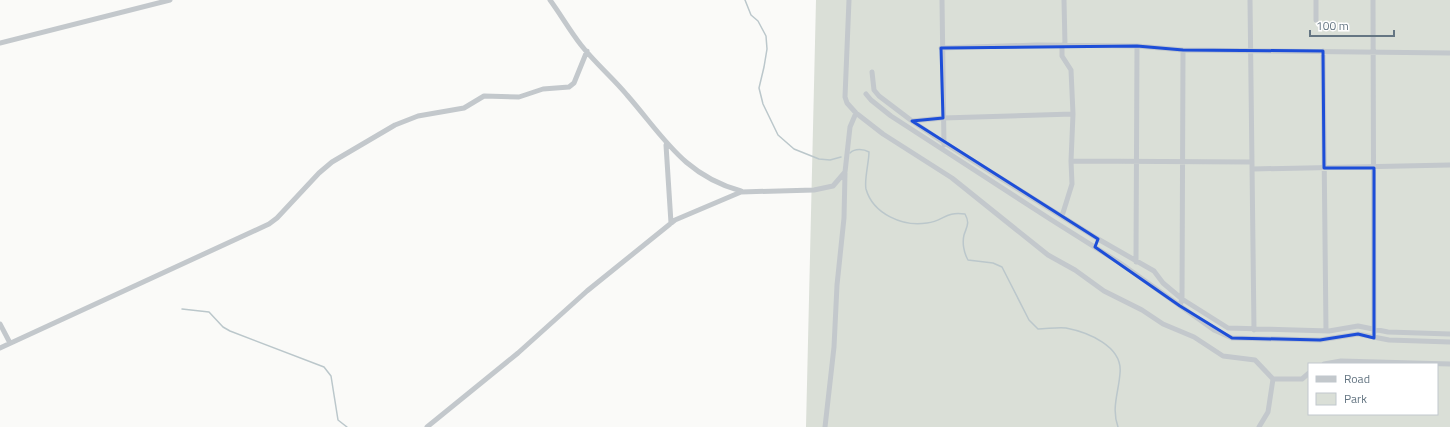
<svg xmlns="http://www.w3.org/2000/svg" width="1450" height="427" viewBox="0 0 1450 427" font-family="'Titillium Web',sans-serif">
	<rect width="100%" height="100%" fill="#fafaf8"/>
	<path fill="#dadfd7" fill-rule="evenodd" d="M 816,0 L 1450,0 L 1450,427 L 806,427 ZM 1309,364 L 1437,364 L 1437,414 L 1309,414 Z"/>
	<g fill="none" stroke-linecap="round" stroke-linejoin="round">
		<path stroke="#bbc7cb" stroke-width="1.5" d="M 745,0 L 751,15 L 758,21 L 766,36 L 767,49 L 764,67 L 759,88 L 763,104 L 778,135 L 794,149 L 819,159 L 830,160 L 841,157
			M 850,153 C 855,148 864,149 869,152 C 869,162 864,180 866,189 C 873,214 903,227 927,223 C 944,221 945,211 965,214 C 970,223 967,226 964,235 C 962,243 964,253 968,260 L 993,263 L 1002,267 L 1029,320 L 1038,329 C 1047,329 1057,327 1066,328 C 1087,332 1123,346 1120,373 C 1119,391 1111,408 1118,427
			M 182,309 L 209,312 L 223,327 L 230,331 L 324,367 L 331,376 L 338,420 L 347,427"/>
		<path stroke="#c3c8cc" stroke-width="5" d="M 550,0 C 561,15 570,31 581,45 C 595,63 613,78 627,95 C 663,136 683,175 741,191
			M 849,0 L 845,97 L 847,103 L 856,113 L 883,134 L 952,178 L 1048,255 L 1075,270 L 1104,291 L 1142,310 L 1163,324 L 1194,337 L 1223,356 L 1255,360 L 1273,379 L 1302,379 L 1309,373
			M 942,0 L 944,145
			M 1064,0 L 1065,45
			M 1250,0 L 1254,330
			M 1316,0 L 1316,20
			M 1373,0 L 1374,333
			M 0,43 L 170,0
			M 1062,45 L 1062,56 L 1071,70 L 1073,114 L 1071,161 L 1072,184 L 1062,216
			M 941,48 L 1037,45 L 1137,46 L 1183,50 L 1450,53
			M 1323,51 L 1326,331
			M 872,72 L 874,90 L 879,96 L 912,121 L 943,142 L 1098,239 L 1154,271 L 1163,283 L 1182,299 L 1228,328 L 1329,331 L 1358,326 L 1388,332 L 1450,334
			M 866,94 L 871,100 L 891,116 L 1050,219 L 1120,263 L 1214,330 L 1232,338 L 1320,340 L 1358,334 L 1389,340 L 1450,342
			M 912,121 L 943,118 L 1073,114
			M 666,145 L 671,223
			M 1071,161 L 1252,162
			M 1253,169 L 1450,165
			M 1136,262 L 1137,46
			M 1180,306 L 1182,299 L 1183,50
			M 0,324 L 10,343
			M 0,348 L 269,224 L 277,218 L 319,173 L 332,162 L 395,125 L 418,116 L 464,108 L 484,96 L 519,97 L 543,89 L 569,87 L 574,83 L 587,51
			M 1324,364 L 1341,361 L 1450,364
			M 427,427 L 518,353 L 587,291 L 675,220 L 741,192 L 814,190 L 833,186 L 845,172 L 850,127 L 856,113
			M 825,427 L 834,347 L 837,285 L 844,218 L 845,173
			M 1259,427 L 1268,412 L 1273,379"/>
	</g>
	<path fill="none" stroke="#1d4ed8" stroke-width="3" stroke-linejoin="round" d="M 1137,46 L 1183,50 L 1323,51 L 1324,168 L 1374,168 L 1374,338 L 1358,334 L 1320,340 L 1232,338 L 1180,306 L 1095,247 L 1098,239 L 912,121 L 943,118 L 941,48 Z"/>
	<rect x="1308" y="363" width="130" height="52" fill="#ffffff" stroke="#c1c8cd"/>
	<rect x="1316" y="376" width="20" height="6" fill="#c3c8cc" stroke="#c1c8cd"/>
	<text x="1344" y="383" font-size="12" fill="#657683">Road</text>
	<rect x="1316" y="393" width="20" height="12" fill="#dadfd7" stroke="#c1c8cd"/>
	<text x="1344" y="403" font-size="12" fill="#657683">Park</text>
	<path d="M1310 30v6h84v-6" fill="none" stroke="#657683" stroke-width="2"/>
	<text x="1316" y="30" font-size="12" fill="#657683" stroke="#ffffff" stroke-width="3" paint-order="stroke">100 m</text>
</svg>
